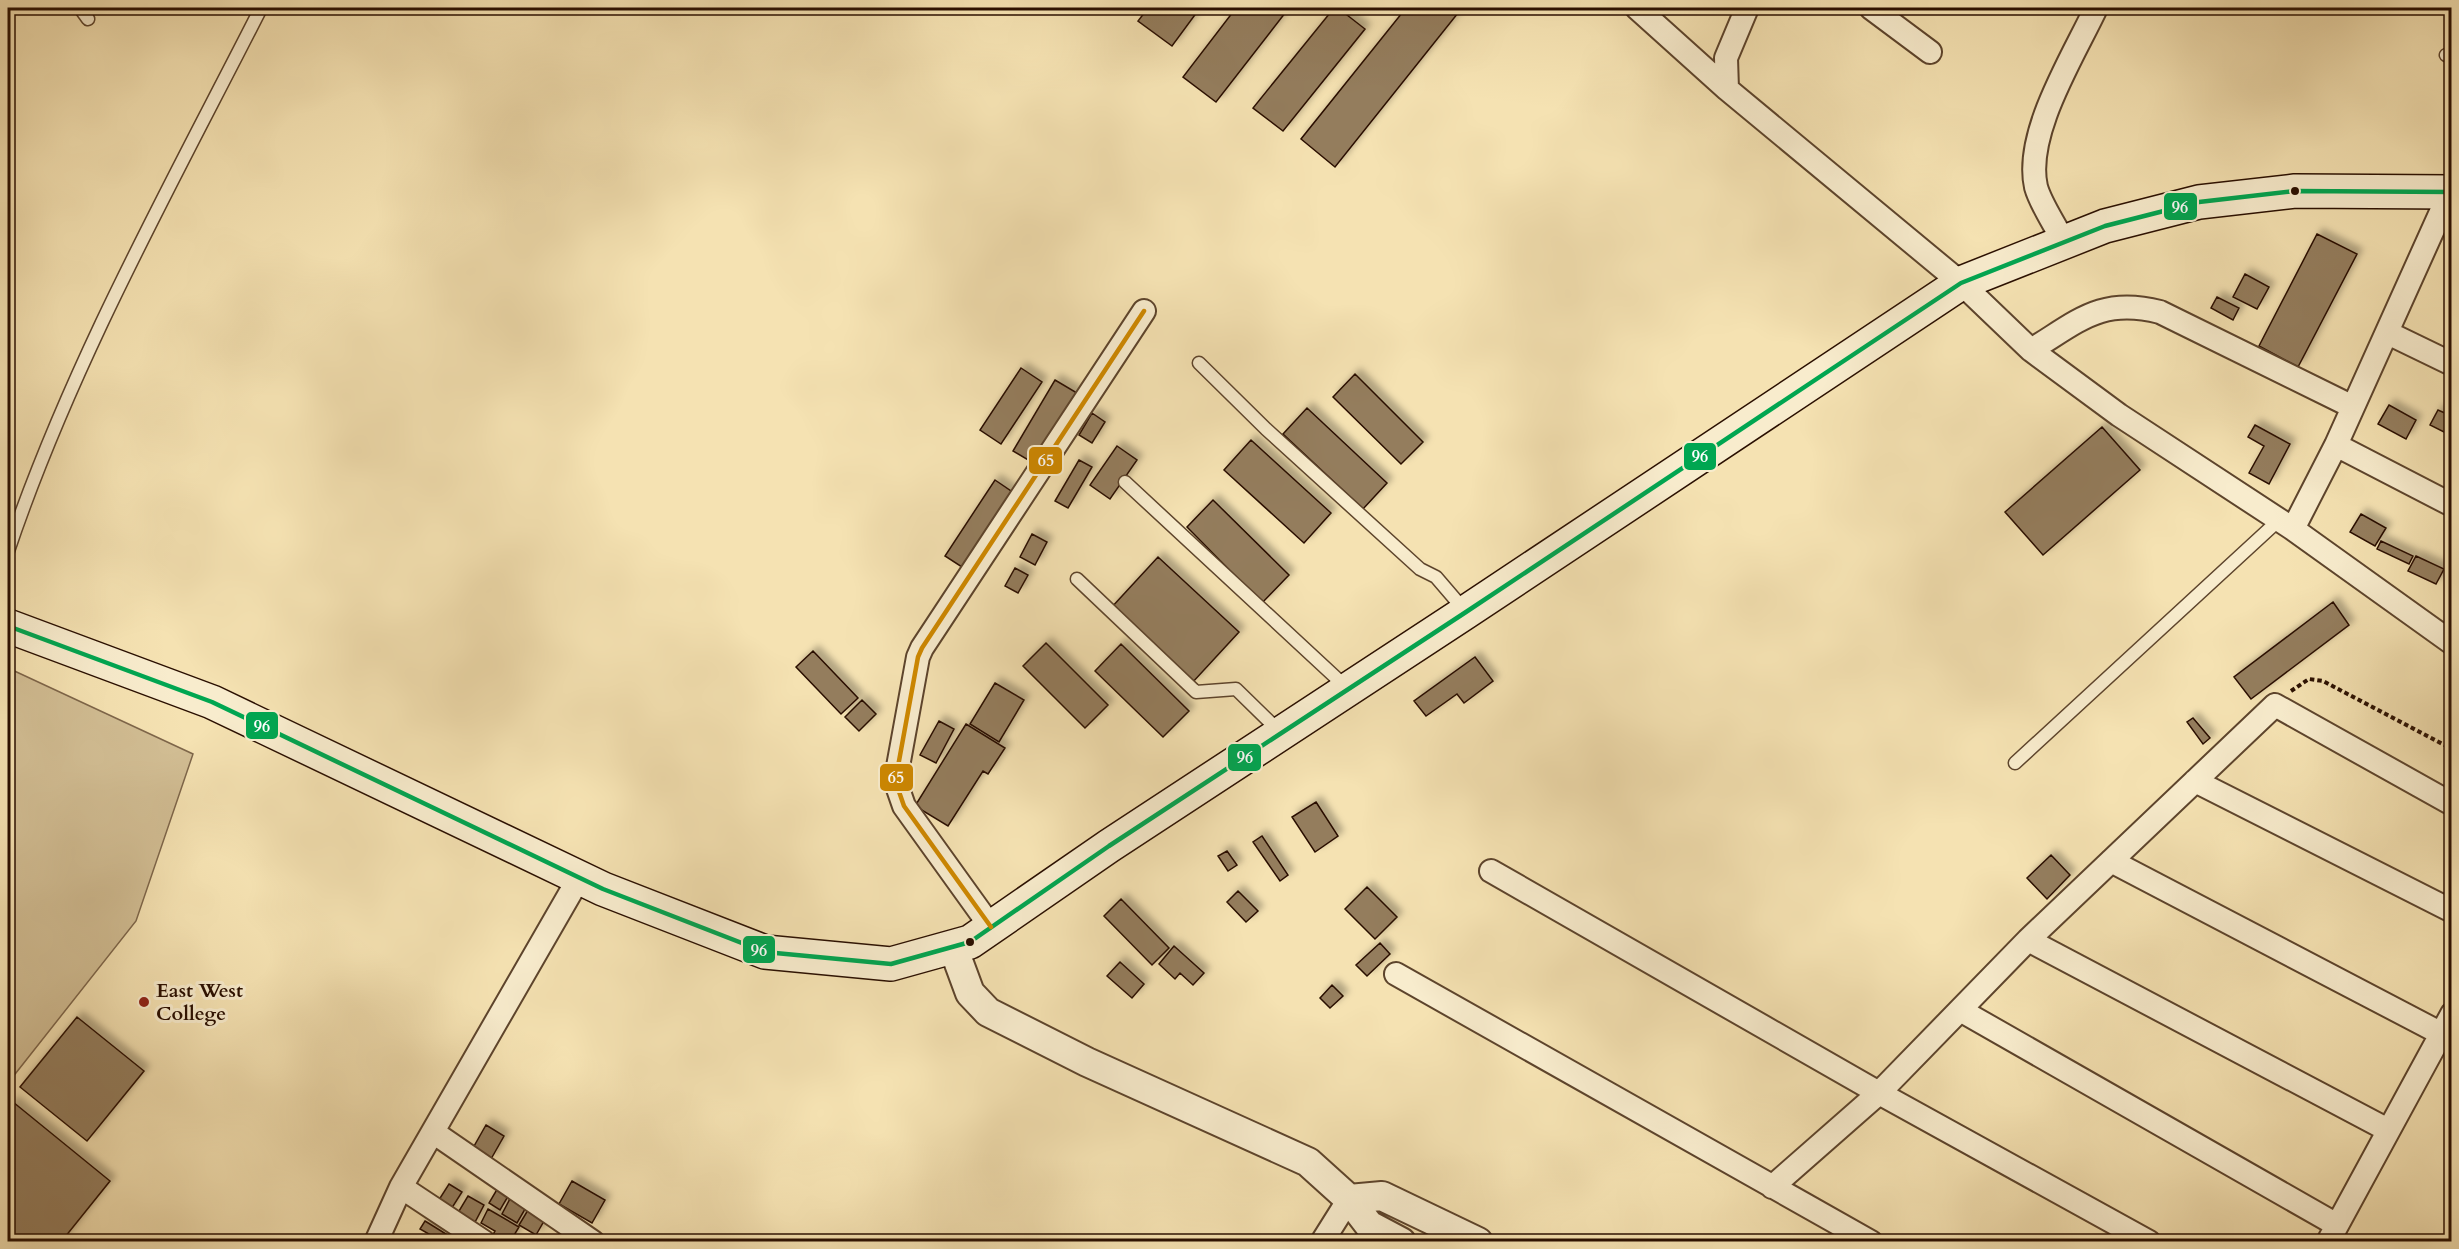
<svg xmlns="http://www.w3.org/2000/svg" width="2459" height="1249" viewBox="0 0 2459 1249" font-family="Cardo,serif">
	<defs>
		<filter id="shadow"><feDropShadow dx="5.5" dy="-5.5" stdDeviation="3" flood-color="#0004"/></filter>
	</defs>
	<rect width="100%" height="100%" fill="#f5e2b2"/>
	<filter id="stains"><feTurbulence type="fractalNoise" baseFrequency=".00333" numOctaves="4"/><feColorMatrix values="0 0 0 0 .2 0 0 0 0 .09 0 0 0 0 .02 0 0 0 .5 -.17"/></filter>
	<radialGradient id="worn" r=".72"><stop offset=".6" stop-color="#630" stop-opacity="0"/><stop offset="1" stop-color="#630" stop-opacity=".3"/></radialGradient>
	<path fill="#d2be94" stroke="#7e664a" stroke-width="1.5" d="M 8,668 L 193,754 L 136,921 L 8,1083 Z"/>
	<path fill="#947d5d" stroke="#2a0f00" stroke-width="1.5" filter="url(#shadow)" d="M 1148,8 L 1200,8 L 1172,46 L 1138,21 Z
		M 1236,8 L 1289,8 L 1216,102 L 1183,77 Z
		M 1334,8 L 1338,8 L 1365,29 L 1283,131 L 1253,108 Z
		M 1406,8 L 1462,8 L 1335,167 L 1301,139 Z
		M 2317,234 L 2357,254 L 2298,367 L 2259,346 Z
		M 2245,274 L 2269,287 L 2257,309 L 2233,297 Z
		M 2217,297 L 2239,308 L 2233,320 L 2211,308 Z
		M 1021,368 L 1042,382 L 1001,444 L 980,430 Z
		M 1355,374 L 1423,442 L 1401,464 L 1333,397 Z
		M 1055,380 L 1077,393 L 1035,464 L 1013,451 Z
		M 2389,405 L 2416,420 L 2406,439 L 2378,424 Z
		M 1307,408 L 1387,483 L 1363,509 L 1283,434 Z
		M 2449,409 L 2452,418 L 2444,432 L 2430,425 L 2438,410 L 2447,414 Z
		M 1092,413 L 1105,422 L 1092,443 L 1079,435 Z
		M 2255,425 L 2290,444 L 2269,484 L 2249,473 L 2264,446 L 2248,437 Z
		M 2102,427 L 2140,470 L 2043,555 L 2005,512 Z
		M 1251,440 L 1331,513 L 1304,543 L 1224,470 Z
		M 1117,446 L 1137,460 L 1110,499 L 1090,485 Z
		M 1079,460 L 1092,467 L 1068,508 L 1055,501 Z
		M 995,480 L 1014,493 L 965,569 L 945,556 Z
		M 1213,500 L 1289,575 L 1262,603 L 1187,527 Z
		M 2361,514 L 2386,528 L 2375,546 L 2350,532 Z
		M 1032,534 L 1047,542 L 1035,565 L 1020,557 Z
		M 2381,541 L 2413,556 L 2409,564 L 2377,549 Z
		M 2416,556 L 2444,569 L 2436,584 L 2408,571 Z
		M 1158,557 L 1239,632 L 1192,683 L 1111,608 Z
		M 1015,568 L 1028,575 L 1018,593 L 1005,586 Z
		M 2333,602 L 2349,625 L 2251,699 L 2234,677 Z
		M 1046,643 L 1108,705 L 1085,728 L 1023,666 Z
		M 1121,644 L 1189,711 L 1163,737 L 1095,671 Z
		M 813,651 L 858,698 L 841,714 L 796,667 Z
		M 1475,657 L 1493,681 L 1464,703 L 1457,694 L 1426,716 L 1414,701 Z
		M 995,683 L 1024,700 L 999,742 L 970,724 Z
		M 862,700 L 876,714 L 859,731 L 845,717 Z
		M 2193,718 L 2210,738 L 2203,744 L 2187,722 Z
		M 939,721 L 954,729 L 936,763 L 920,755 Z
		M 966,724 L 1005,748 L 988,774 L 983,771 L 948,826 L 915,806 Z
		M 1316,802 L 1338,836 L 1315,852 L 1292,817 Z
		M 1262,836 L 1288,875 L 1280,881 L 1253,842 Z
		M 1227,851 L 1237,865 L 1228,871 L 1218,856 Z
		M 2051,855 L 2070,875 L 2047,899 L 2027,878 Z
		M 1367,887 L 1397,917 L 1375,939 L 1345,909 Z
		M 1238,891 L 1258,911 L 1246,922 L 1227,902 Z
		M 1121,899 L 1169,948 L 1152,965 L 1104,916 Z
		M 1380,943 L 1390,954 L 1367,976 L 1356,965 Z
		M 1174,946 L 1204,973 L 1193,985 L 1180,973 L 1175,979 L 1159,964 Z
		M 1120,962 L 1144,984 L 1132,998 L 1107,976 Z
		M 1332,985 L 1343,996 L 1330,1008 L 1320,998 Z
		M 77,1017 L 144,1071 L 87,1141 L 20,1087 Z
		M 13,1102 L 110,1181 L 61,1242 L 8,1242 L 8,1108 Z
		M 486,1125 L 504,1136 L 491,1159 L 473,1148 Z
		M 572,1181 L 605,1200 L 592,1223 L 559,1204 Z
		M 449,1184 L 462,1192 L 448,1214 L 435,1206 Z
		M 499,1186 L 510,1193 L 500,1210 L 489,1203 Z
		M 512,1195 L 528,1204 L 517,1223 L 502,1214 Z
		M 468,1196 L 484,1205 L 473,1226 L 456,1216 Z
		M 531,1205 L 548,1214 L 536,1235 L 519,1225 Z
		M 488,1209 L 519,1227 L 510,1242 L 498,1242 L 491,1238 L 495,1231 L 481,1223 Z
		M 425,1221 L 446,1234 L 441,1241 L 420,1229 Z"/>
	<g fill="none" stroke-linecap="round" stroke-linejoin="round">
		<defs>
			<path id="service" d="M 80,8 L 88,19
				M 2446,55 L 2452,58
				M 1199,363 L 1266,429 L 1420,569 L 1436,577 L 1466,612
				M 1125,482 L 1346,687
				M 8,551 C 72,362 171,185 261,8
				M 1077,579 L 1196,692 L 1236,689 L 1280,732
				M 2015,763 L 2279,520"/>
			<path id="minor" d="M 1637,8 L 1727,89 L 1961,283 L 2031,350 L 2119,415 L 2293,529 L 2452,643
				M 1871,8 L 1930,52
				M 1727,89 L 1726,58 L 1747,8
				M 2063,241 C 2055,224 2041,205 2036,187 C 2024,134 2073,57 2096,8
				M 2388,333 L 2452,364
				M 2031,350 C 2079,321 2101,297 2160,312 L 2353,407
				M 2336,445 L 2452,505
				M 2293,529 L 2336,445 L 2450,192
				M 2195,781 L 2452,911
				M 2111,861 L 2440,1033
				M 1491,871 L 1879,1093 L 2149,1242
				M 991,927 L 904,806 L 896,783 L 897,772 L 918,657 L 922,648 L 1144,311
				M 2028,940 L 2388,1130
				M 1396,974 L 1871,1242
				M 1960,1010 L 2337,1225
				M 433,1132 L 593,1242
				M 401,1187 L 484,1242
				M 1772,1187 L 1879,1093 L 2028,940 L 2275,705 L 2452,804
				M 376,1242 L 401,1187 L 579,878
				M 1322,1242 L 1349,1199
				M 2328,1242 L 2452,1014"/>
			<path id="tertiary" d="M 953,947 L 970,993 L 988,1012 L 1087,1062 L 1308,1162 L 1349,1199 L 1369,1225 L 1401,1242
				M 1349,1199 L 1382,1196 L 1478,1242"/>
			<path id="secondary" d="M 8,626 L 212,702 L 603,889 L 765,952 L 891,964 L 970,942 L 1109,846 L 1466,612 L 1961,283 L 2105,226 L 2199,202 L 2295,191 L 2452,192"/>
		</defs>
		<use href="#service" stroke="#5d442c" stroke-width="15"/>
		<use href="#minor" stroke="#5d442c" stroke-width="26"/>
		<use href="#tertiary" stroke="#5d442c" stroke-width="32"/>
		<use href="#secondary" stroke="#2a0f00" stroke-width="36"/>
		<path stroke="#2a0f00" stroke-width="4" stroke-dasharray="4.5 3" stroke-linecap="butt" d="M 2291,691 L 2309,679 L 2323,681 L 2452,749"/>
		<use href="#service" stroke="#f8eccd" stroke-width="12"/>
		<use href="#minor" stroke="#f8eccd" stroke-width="22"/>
		<use href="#tertiary" stroke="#f8eccd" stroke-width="28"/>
		<use href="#secondary" stroke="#f8eccd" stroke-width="33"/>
		<defs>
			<path id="bus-1" d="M 8,626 L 212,702 L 603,889 L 765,952 L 891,964 L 970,942 L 1109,846 L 1466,612 L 1961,283 L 2105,226 L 2199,202 L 2295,191 L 2452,192"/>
			<path id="bus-2" d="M 991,927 L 904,806 L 896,783 L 897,772 L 918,657 L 922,648 L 1144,311"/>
		</defs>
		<use href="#bus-1" stroke="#f8eccd" stroke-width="9"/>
		<use href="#bus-2" stroke="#f8eccd" stroke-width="9"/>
		<use href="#bus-1" stroke="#00a651" stroke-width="4.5"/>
		<use href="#bus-2" stroke="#ce8800" stroke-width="4.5"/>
	</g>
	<g fill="#2a0f00" stroke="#f8eccd" stroke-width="2">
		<circle cx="2295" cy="191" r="5"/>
		<circle cx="970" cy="942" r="5"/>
	</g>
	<circle fill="#8f2418" stroke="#f8eccd" stroke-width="2" cx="144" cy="1002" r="6"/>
	<g text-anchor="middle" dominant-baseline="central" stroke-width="6" stroke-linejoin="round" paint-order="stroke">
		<g font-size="20" font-weight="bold" fill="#2a0f00" stroke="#f8eccd" text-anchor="start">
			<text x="156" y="990">East West<tspan x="156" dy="23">College</tspan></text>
		</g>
	</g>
	<g stroke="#f8eccd" stroke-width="2">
		<rect x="2163" y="192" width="35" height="29" rx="6" fill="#00a651"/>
		<rect x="1683" y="442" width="34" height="29" rx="6" fill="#00a651"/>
		<rect x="1028" y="446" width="35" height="29" rx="6" fill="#ce8800"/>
		<rect x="245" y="711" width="34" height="29" rx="6" fill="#00a651"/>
		<rect x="1227" y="743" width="35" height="29" rx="6" fill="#00a651"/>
		<rect x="879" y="763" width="35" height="29" rx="6" fill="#ce8800"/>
		<rect x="742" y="935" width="34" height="29" rx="6" fill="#00a651"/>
	</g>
	<g font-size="16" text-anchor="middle" font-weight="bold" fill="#fff">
		<text x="2180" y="213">96</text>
		<text x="1700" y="462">96</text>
		<text x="1046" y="466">65</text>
		<text x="262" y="732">96</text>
		<text x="1245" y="763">96</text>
		<text x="896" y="783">65</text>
		<text x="759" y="956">96</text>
	</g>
	<rect width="2459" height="1249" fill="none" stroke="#f5e2b2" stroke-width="30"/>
	<rect x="9" y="9" width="2441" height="1231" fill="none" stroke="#2a0f00" stroke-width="3"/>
	<rect x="15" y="15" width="2429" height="1219" fill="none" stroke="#2a0f00" stroke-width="1.5"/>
	<rect width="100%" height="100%" filter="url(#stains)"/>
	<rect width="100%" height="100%" fill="url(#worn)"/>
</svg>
